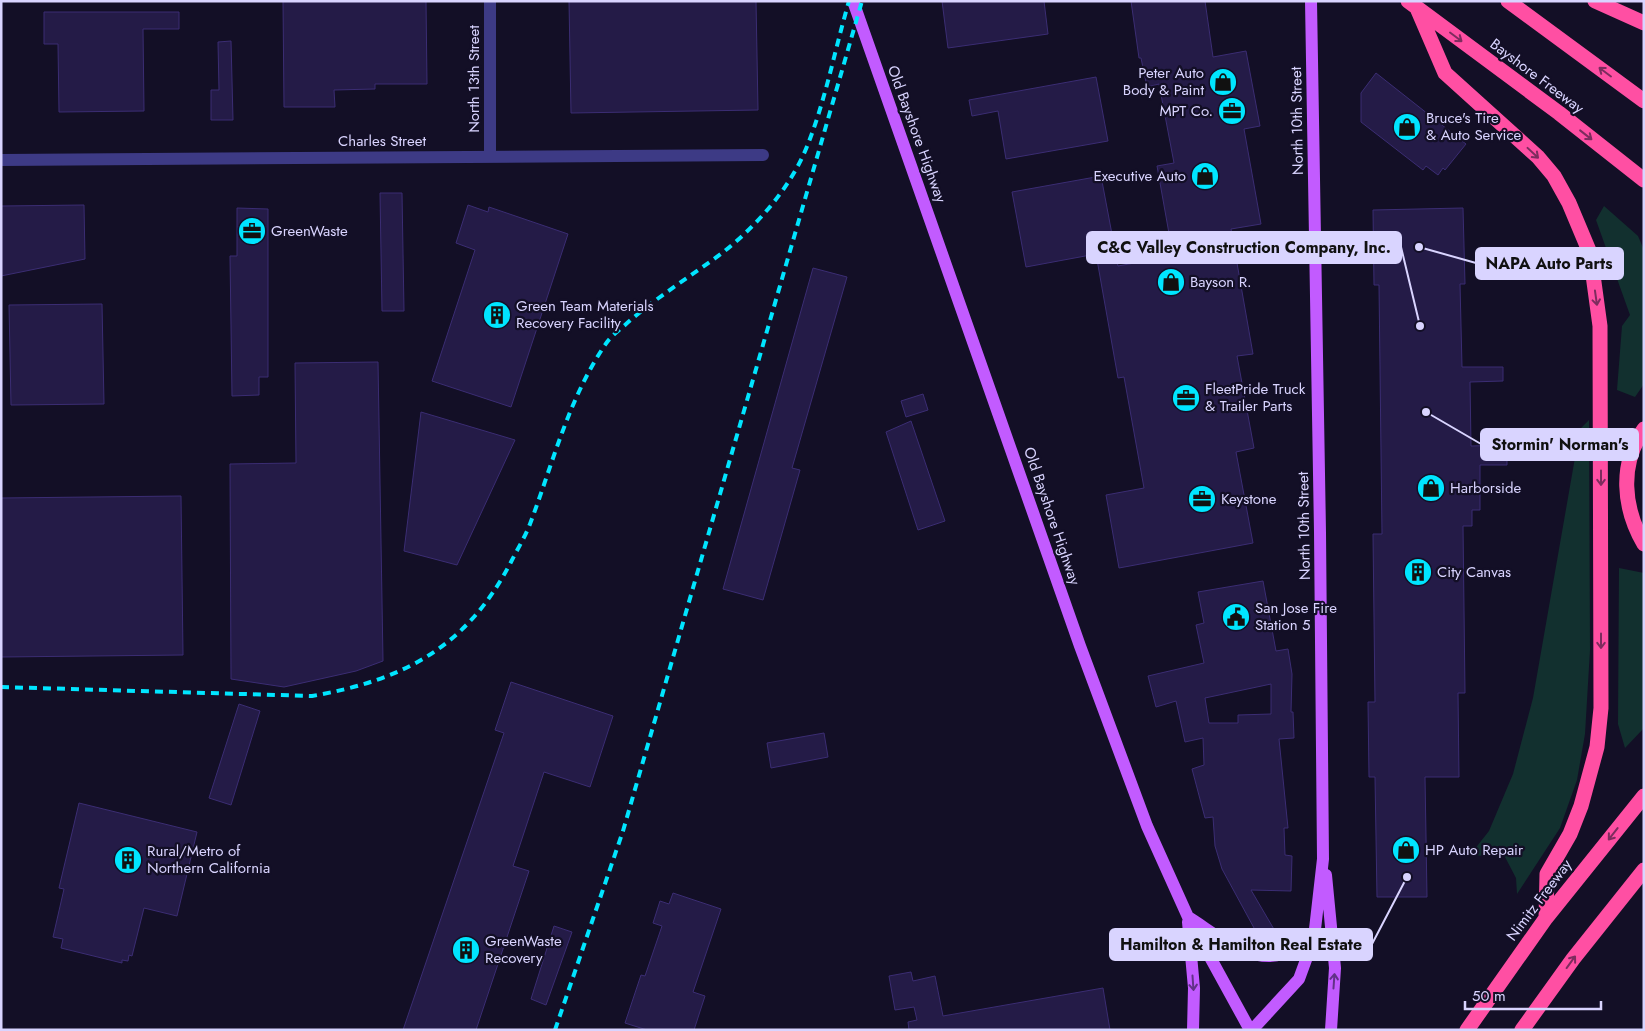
<svg xmlns="http://www.w3.org/2000/svg" width="1645" height="1031" viewBox="0 0 1645 1031" font-family="Jost,sans-serif">
	<rect width="100%" height="100%" fill="#130f26"/>
	<path fill="#12302f" d="M 1604,206 L 1638,236 L 1644,250 L 1644,384 L 1635,397 L 1617,390 L 1622,326 L 1630,315 L 1596,220 Z
		M 1589,420 L 1590,650 L 1585,734 L 1577,780 L 1560,828 L 1517,894 L 1516,878 L 1505,857 L 1470,855 L 1489,831 L 1513,774 L 1533,698 L 1580,429 Z
		M 1619,568 L 1644,573 L 1644,728 L 1625,748 L 1618,724 Z"/>
	<path fill="#241b47" stroke="#3b2d73" fill-rule="evenodd" d="M 283,1 L 426,1 L 427,84 L 375,84 L 375,89 L 334,90 L 335,107 L 284,107 Z
		M 569,1 L 756,1 L 758,110 L 571,113 Z
		M 942,1 L 1044,1 L 1048,34 L 948,48 Z
		M 1131,1 L 1205,1 L 1213,57 L 1246,51 L 1260,126 L 1244,129 L 1261,224 L 1231,229 L 1253,354 L 1237,356 L 1254,448 L 1236,452 L 1253,543 L 1119,568 L 1106,495 L 1144,488 L 1124,377 L 1118,378 L 1096,254 L 1026,267 L 1012,192 L 1101,176 L 1118,266 L 1173,256 L 1157,166 L 1174,163 L 1159,84 L 1147,87 L 1141,58 L 1139,58 Z
		M 44,12 L 179,12 L 179,29 L 143,29 L 144,111 L 59,112 L 58,44 L 44,44 Z
		M 231,41 L 233,120 L 211,120 L 211,90 L 219,90 L 218,42 Z
		M 1376,73 L 1466,144 L 1445,170 L 1443,168 L 1438,175 L 1426,166 L 1423,170 L 1361,122 L 1361,93 Z
		M 1096,77 L 1108,141 L 1006,159 L 998,111 L 972,116 L 969,100 Z
		M 380,193 L 402,193 L 404,311 L 382,311 Z
		M 84,205 L 85,259 L 1,276 L 1,206 Z
		M 468,205 L 488,212 L 489,207 L 568,234 L 511,407 L 432,381 L 475,250 L 456,243 Z
		M 237,208 L 268,209 L 268,377 L 259,377 L 259,395 L 232,396 L 230,256 L 237,256 Z
		M 1463,208 L 1465,284 L 1460,284 L 1462,367 L 1503,367 L 1503,381 L 1470,382 L 1471,446 L 1507,445 L 1507,465 L 1480,465 L 1480,510 L 1472,510 L 1472,526 L 1463,526 L 1465,693 L 1458,693 L 1459,777 L 1425,777 L 1427,897 L 1377,897 L 1375,777 L 1369,777 L 1368,702 L 1375,702 L 1373,534 L 1382,534 L 1379,285 L 1374,285 L 1373,210 Z
		M 813,268 L 847,277 L 792,468 L 800,470 L 763,600 L 723,589 Z
		M 102,304 L 104,404 L 11,405 L 9,305 Z
		M 378,362 L 383,661 L 356,671 L 284,687 L 231,679 L 230,464 L 296,463 L 295,363 Z
		M 923,394 L 928,410 L 906,417 L 901,401 Z
		M 421,412 L 515,440 L 457,565 L 404,551 Z
		M 911,421 L 945,521 L 918,530 L 886,432 Z
		M 181,496 L 183,655 L 1,657 L 1,498 Z
		M 1263,581 L 1276,651 L 1288,649 L 1292,674 L 1291,712 L 1293,712 L 1294,738 L 1279,739 L 1288,828 L 1284,828 L 1285,855 L 1292,856 L 1291,891 L 1251,890 L 1275,931 L 1260,939 L 1222,869 L 1215,846 L 1213,817 L 1205,818 L 1192,769 L 1204,765 L 1203,738 L 1185,742 L 1176,701 L 1156,707 L 1148,676 L 1204,663 L 1196,625 L 1204,623 L 1198,592 ZM 1271,684 L 1271,714 L 1238,715 L 1238,723 L 1209,723 L 1205,698 Z
		M 511,682 L 613,716 L 590,787 L 544,772 L 513,866 L 529,871 L 476,1030 L 403,1030 L 504,733 L 495,730 Z
		M 239,704 L 260,711 L 231,805 L 209,798 Z
		M 824,733 L 828,757 L 771,768 L 767,743 Z
		M 79,803 L 197,832 L 177,916 L 144,908 L 132,956 L 129,955 L 128,961 L 122,960 L 122,963 L 61,948 L 63,939 L 53,937 L 64,889 L 59,888 Z
		M 673,893 L 721,909 L 693,992 L 705,996 L 694,1030 L 647,1030 L 625,1023 L 641,975 L 645,976 L 662,926 L 653,923 L 660,901 L 669,904 Z
		M 554,926 L 572,932 L 546,1005 L 531,999 Z
		M 911,972 L 913,981 L 935,976 L 943,1016 L 1103,988 L 1110,1030 L 909,1030 L 908,1022 L 917,1020 L 914,1007 L 895,1010 L 889,976 Z"/>
	<g fill="none" stroke-linecap="round" stroke-linejoin="round">
		<path stroke="#3d3a85" stroke-width="12" d="M 490,1 L 490,157
			M 1,160 L 763,155"/>
		<path stroke="#c25bff" stroke-width="12" d="M 853,1 L 1080,646 L 1147,826 L 1188,917 L 1250,1030
			M 1326,875 L 1335,968 L 1331,1030
			M 1188,917 C 1216,934 1248,964 1283,954 C 1293,951 1304,943 1314,938
			M 1188,922 L 1194,988 L 1193,1030
			M 1252,1030 L 1299,979 L 1314,938 L 1323,859 L 1320,532 L 1311,1"/>
		<path stroke="#ff4fa3" stroke-width="15" d="M 1408,1 L 1559,113 L 1644,180
			M 1508,1 L 1644,101
			M 1595,1 L 1644,23
			M 1417,8 L 1445,73 L 1538,157 L 1554,176 L 1569,203 L 1590,253 L 1600,326 L 1601,708 L 1597,747 L 1581,806 L 1570,834 L 1547,874 L 1546,918
			M 1644,429 C 1619,464 1623,508 1644,544
			M 1467,1030 L 1546,918 L 1644,796
			M 1522,1030 L 1573,959 L 1644,870"/>
		<path stroke="#00e5ff" stroke-width="4" stroke-dasharray="8 6" stroke-linecap="butt" d="M 1,687 L 312,696 C 404,680 467,647 511,562 C 517,550 525,537 530,524 C 553,463 568,400 605,345 C 610,337 618,331 625,325 C 655,298 690,277 722,253 C 757,226 792,186 808,144 C 826,98 835,49 849,1
			M 555,1030 L 623,831 L 862,1"/>
	</g>
	<defs><path id="oneway-shaft" d="M-6 0H5M1.5-3L5.5 0L1.5 3" fill="none" stroke-width="1.6" stroke-linecap="round" stroke-linejoin="round" transform="scale(1.25)"/></defs>
	<g stroke="#7d2c5e">
		<use href="#oneway-shaft" transform="translate(1456 37) rotate(37)"/>
		<use href="#oneway-shaft" transform="translate(1605 72) rotate(-143)"/>
		<use href="#oneway-shaft" transform="translate(1586 135) rotate(38)"/>
		<use href="#oneway-shaft" transform="translate(1533 153) rotate(43)"/>
		<use href="#oneway-shaft" transform="translate(1596 298) rotate(82)"/>
		<use href="#oneway-shaft" transform="translate(1601 478) rotate(90)"/>
		<use href="#oneway-shaft" transform="translate(1601 641) rotate(90)"/>
		<use href="#oneway-shaft" transform="translate(1613 834) rotate(128)"/>
		<use href="#oneway-shaft" transform="translate(1571 962) rotate(-54)"/>
	</g>
	<g stroke="#623188">
		<use href="#oneway-shaft" transform="translate(1334 981) rotate(-86)"/>
		<use href="#oneway-shaft" transform="translate(1193 983) rotate(86)"/>
	</g>
	<defs>
		<symbol id="shop-disc" viewBox="-11 -11 22 22"><circle r="9.5" fill="#00e5ff" stroke="#130f26"/><path d="M-5-2.5h2.3a2.7 3.5 0 0 1 5.4 0H5L5.5 6h-11ZM-1.5-2.5h3a1.5 2.3 0 0 0-3 0Z" fill="#111"/></symbol>
		<symbol id="office-disc" viewBox="-11 -11 22 22"><circle r="9.5" fill="#00e5ff" stroke="#130f26"/><path d="M-6-3h4V-5.5h4V-3h4V5H-6ZM-1-4.5V-3h2v-1.5ZM-6 0V1H6V0Z" fill="#111"/></symbol>
		<symbol id="building-disc" viewBox="-11 -11 22 22"><circle r="9.5" fill="#00e5ff" stroke="#130f26"/><path d="M-4-6H4V6H1V3H-1V6H-4ZM-2.5-4.3h1.7v1.8h-1.7ZM.8-4.3h1.7v1.8H.8ZM-2.5-1h1.7V.8h-1.7ZM.8-1h1.7V.8H.8Z" fill="#111"/></symbol>
		<symbol id="civic-disc" viewBox="-11 -11 22 22"><circle r="9.5" fill="#00e5ff" stroke="#130f26"/><path d="M-.6-6.5H3V-4.5H.6V-3L4-1V1h2V6H-6V1h2V-1L-.6-3ZM-1.2 2.5V6h2.4V2.5Z" fill="#111"/></symbol>
	</defs>
	<g fill-rule="evenodd">
		<use href="#shop-disc" x="1207" y="66" width="32" height="32"/>
		<use href="#office-disc" x="1216" y="95" width="32" height="32"/>
		<use href="#shop-disc" x="1391" y="111" width="32" height="32"/>
		<use href="#shop-disc" x="1189" y="160" width="32" height="32"/>
		<use href="#office-disc" x="236" y="215" width="32" height="32"/>
		<use href="#shop-disc" x="1155" y="266" width="32" height="32"/>
		<use href="#building-disc" x="481" y="299" width="32" height="32"/>
		<use href="#office-disc" x="1170" y="382" width="32" height="32"/>
		<use href="#shop-disc" x="1415" y="472" width="32" height="32"/>
		<use href="#office-disc" x="1186" y="483" width="32" height="32"/>
		<use href="#building-disc" x="1402" y="556" width="32" height="32"/>
		<use href="#civic-disc" x="1220" y="601" width="32" height="32"/>
		<use href="#shop-disc" x="1390" y="834" width="32" height="32"/>
		<use href="#building-disc" x="112" y="844" width="32" height="32"/>
		<use href="#building-disc" x="450" y="934" width="32" height="32"/>
	</g>
	<g text-anchor="middle" dominant-baseline="central" stroke-width="4.5" stroke-linejoin="round" paint-order="stroke">
		<g font-size="15" fill="#d9d4ff" stroke="#130f26" text-anchor="start">
			<text x="1204" y="73" text-anchor="end">Peter Auto<tspan x="1204" dy="17">Body &amp; Paint</tspan></text>
			<text x="1213" y="111" text-anchor="end">MPT Co.</text>
			<text x="1426" y="118">Bruce's Tire<tspan x="1426" dy="17">&amp; Auto Service</tspan></text>
			<text x="1186" y="176" text-anchor="end">Executive Auto</text>
			<text x="271" y="231">GreenWaste</text>
			<text x="1190" y="282">Bayson R.</text>
			<text x="516" y="306">Green Team Materials<tspan x="516" dy="17">Recovery Facility</tspan></text>
			<text x="1205" y="389">FleetPride Truck<tspan x="1205" dy="17">&amp; Trailer Parts</tspan></text>
			<text x="1450" y="488">Harborside</text>
			<text x="1221" y="499">Keystone</text>
			<text x="1437" y="572">City Canvas</text>
			<text x="1255" y="608">San Jose Fire<tspan x="1255" dy="17">Station 5</tspan></text>
			<text x="1425" y="850">HP Auto Repair</text>
			<text x="147" y="851">Rural/Metro of<tspan x="147" dy="17">Northern California</tspan></text>
			<text x="485" y="941">GreenWaste<tspan x="485" dy="17">Recovery</tspan></text>
		</g>
		<g font-size="15" fill="#d9d4ff" stroke="#130f26">
			<text transform="translate(1537 76) rotate(37)">Bayshore Freeway</text>
			<text transform="translate(474 79) rotate(-90)">North 13th Street</text>
			<text transform="translate(1297 121) rotate(-91)">North 10th Street</text>
			<text transform="translate(917 134) rotate(70)">Old Bayshore Highway</text>
			<text x="382" y="141">Charles Street</text>
			<text transform="translate(1052 516) rotate(71)">Old Bayshore Highway</text>
			<text transform="translate(1304 526) rotate(-91)">North 10th Street</text>
			<text transform="translate(1539 900) rotate(-53)">Nimitz Freeway</text>
		</g>
	</g>
	<path fill="none" stroke="#d9d4ff" stroke-width="2" d="M1420 326L1401 247M1419 247L1476 263M1426 412L1481 444M1407 877L1372 944"/>
	<g fill="#d9d4ff" stroke="#130f26" stroke-width="2">
		<circle cx="1420" cy="326" r="5"/>
		<circle cx="1419" cy="247" r="5"/>
		<circle cx="1426" cy="412" r="5"/>
		<circle cx="1407" cy="877" r="5"/>
	</g>
	<g fill="#d9d4ff" stroke="#d9d4ff" stroke-width="2">
		<rect x="1087" y="232" width="314" height="31" rx="5"/>
		<rect x="1476" y="248" width="147" height="31" rx="5"/>
		<rect x="1481" y="429" width="157" height="31" rx="5"/>
		<rect x="1110" y="929" width="262" height="31" rx="5"/>
	</g>
	<g font-size="16" text-anchor="middle" font-weight="bold" fill="#111">
		<text x="1244" y="253">C&amp;C Valley Construction Company, Inc.</text>
		<text x="1549" y="269">NAPA Auto Parts</text>
		<text x="1560" y="450">Stormin' Norman's</text>
		<text x="1241" y="950">Hamilton &amp; Hamilton Real Estate</text>
	</g>
	<rect width="1645" height="1031" fill="none" stroke="#d9d4ff" stroke-width="5"/>
	<path d="M1465 1001v8h136v-8" fill="none" stroke="#d9d4ff" stroke-width="2.5"/>
	<text x="1472" y="1001" font-size="15" fill="#d9d4ff" stroke="#130f26" stroke-width="4" paint-order="stroke">50 m</text>
</svg>
